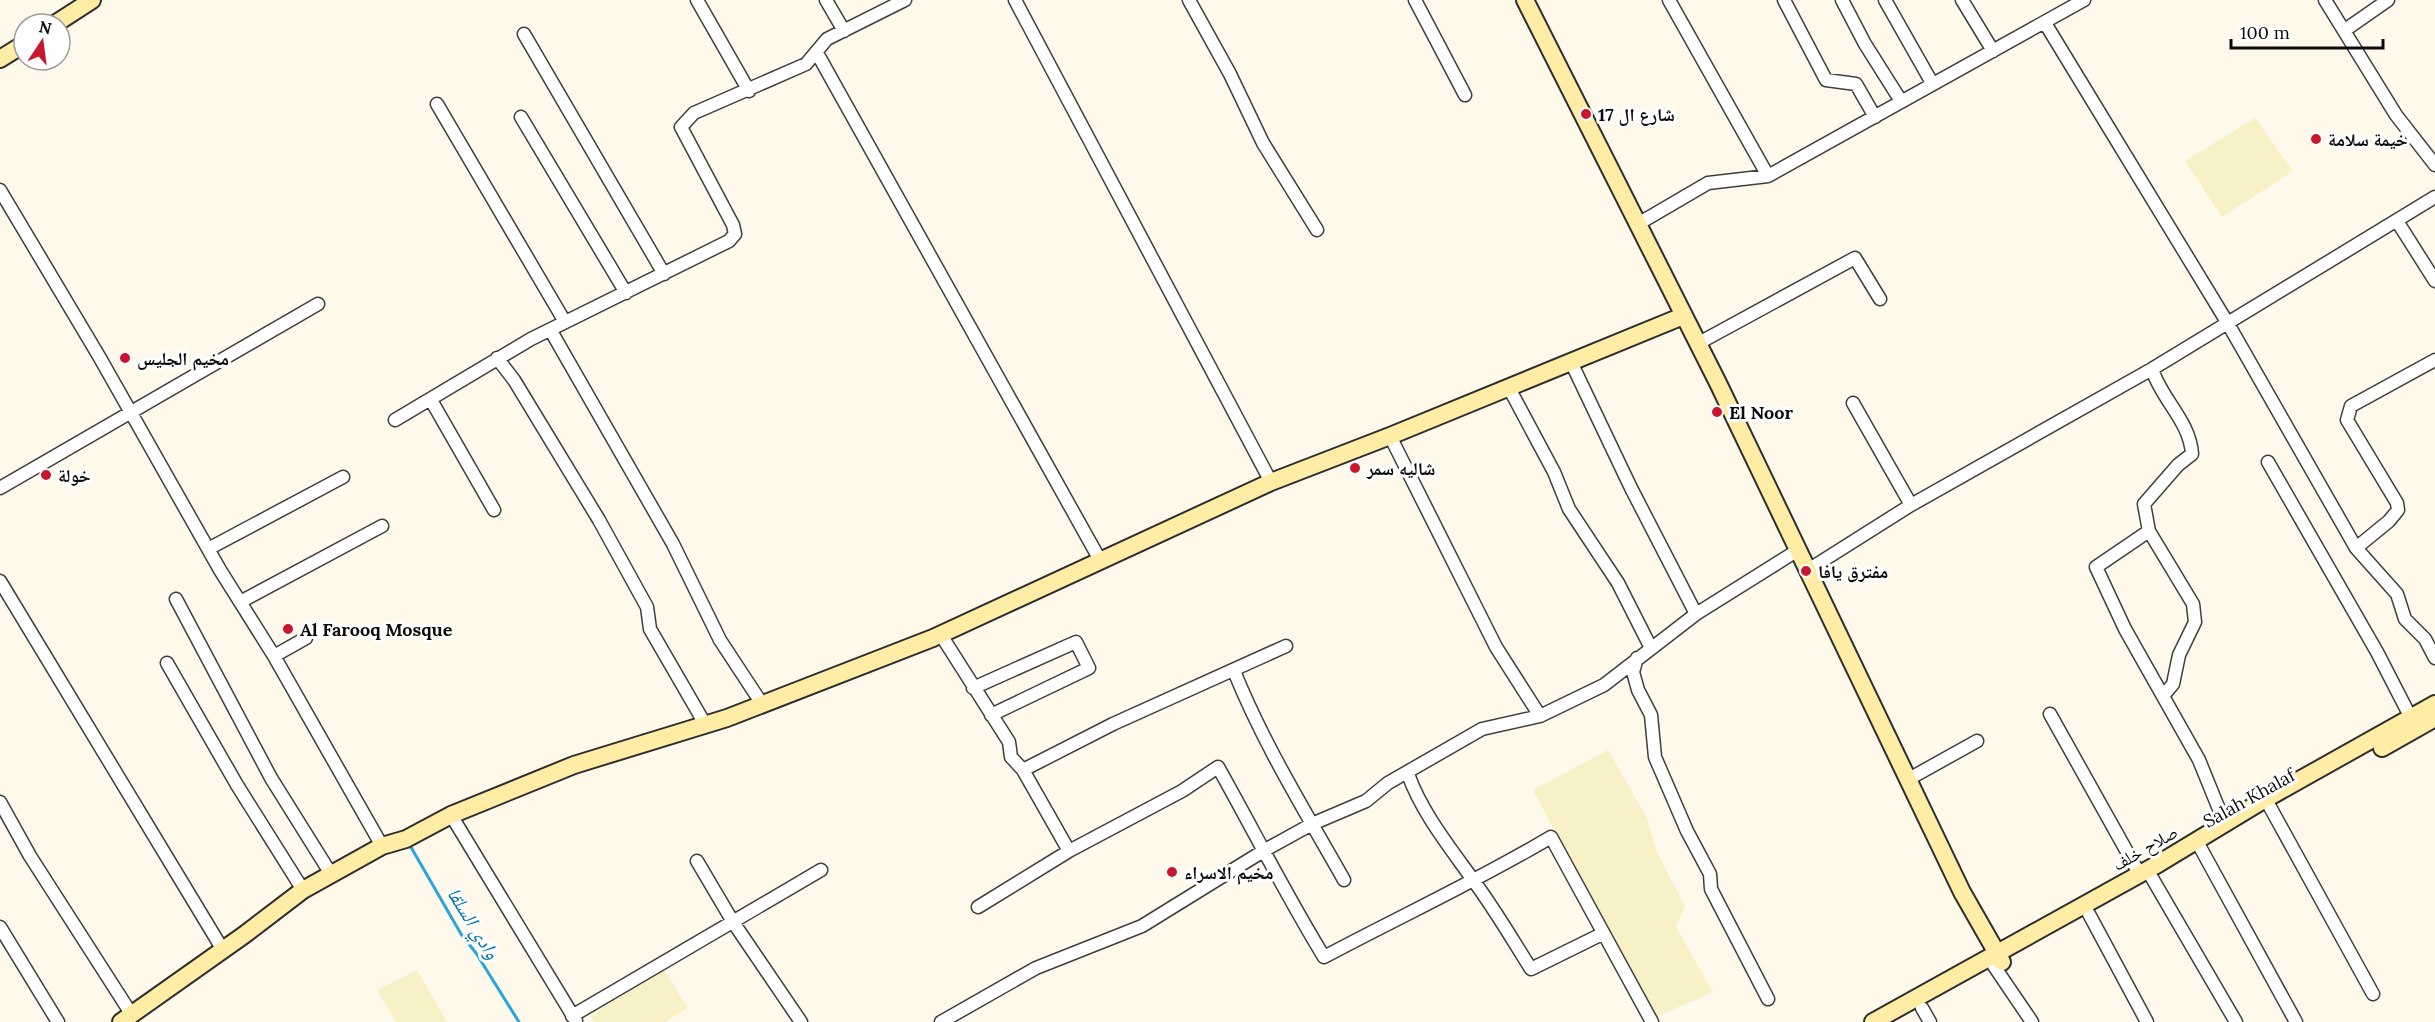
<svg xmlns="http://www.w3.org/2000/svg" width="2435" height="1022" viewBox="0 0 2435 1022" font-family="Lora,'Noto Naskh Arabic',serif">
	<rect width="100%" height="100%" fill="#fff9eb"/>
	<path fill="#f8f0c7" d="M 2255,118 L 2293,171 L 2222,217 L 2185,161 Z
		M 1608,750 L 1647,818 L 1657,852 L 1685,906 L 1676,927 L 1713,992 L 1656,1017 L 1533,790 Z
		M 417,970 L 447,1022 L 396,1022 L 377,990 Z
		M 664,970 L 688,1008 L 665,1022 L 594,1022 L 590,1016 Z"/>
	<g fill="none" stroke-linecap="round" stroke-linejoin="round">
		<path stroke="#28a5dc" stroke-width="3" d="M 408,842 L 461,934 L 476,953 L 519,1022"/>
		<defs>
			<path id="street" d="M 697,0 L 749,91
				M 826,0 L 844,31
				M 1015,0 L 1271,482
				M 1189,0 L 1230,74 L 1263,143 L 1317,230
				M 1415,0 L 1465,95
				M 1669,0 L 1768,176
				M 1784,0 L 1826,80 L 1856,84 L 1875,117
				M 1842,0 L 1865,44 L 1901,101
				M 1885,0 L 1932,83
				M 1962,0 L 1993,51
				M 2325,0 L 2396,115 L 2435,165
				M 2045,23 L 2227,322 L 2356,548 L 2397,594 L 2405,619 L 2425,639 L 2435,658
				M 2345,30 L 2388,0
				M 524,34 L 664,274
				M 817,53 L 1100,560
				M 437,104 L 565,322
				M 521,117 L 626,293
				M 0,190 L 100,358 L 220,570 L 274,656 L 382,846
				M 1643,221 L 1708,183 L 1768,176 L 2084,0
				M 2397,221 L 2435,281
				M 551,331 L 673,544 L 720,640 L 762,704
				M 1697,344 L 1855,258 L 1880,299
				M 497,358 L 514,380 L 599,520 L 647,607 L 650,629 L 705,724
				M 1571,362 L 1631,488 L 1696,614
				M 2152,369 C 2161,399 2190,421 2192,454 L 2178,465 L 2144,504 L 2149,531 L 2193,604 L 2195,622 L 2179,655 L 2173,684 L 2163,696
				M 1509,388 L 1554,472 L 1569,509 L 1618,583 L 1651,648
				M 431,400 L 494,510
				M 1853,403 L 1911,505
				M 395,420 L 531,339 L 729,241 L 735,234 L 733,225 L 681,127 L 694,113 L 806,64 L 827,39 L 905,0
				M 1390,436 L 1496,647 L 1540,716
				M 2268,462 L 2377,652 L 2411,718
				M 0,488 L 318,304
				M 2149,531 L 2096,567 L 2125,629 L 2199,760 L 2225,824
				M 2356,548 L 2389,521 L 2398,510 L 2397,503 L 2347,420 L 2351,406 L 2435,360
				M 208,549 L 343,477
				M 1808,570 L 1911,505 L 2152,369 L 2435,197
				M 0,581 L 223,950
				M 176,599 L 271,778 L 331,874
				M 240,602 L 382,526
				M 941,635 L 1009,742 L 1011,757 L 1023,770 L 1069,851
				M 274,656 L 306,638
				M 1637,658 L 1633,672 L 1638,690 L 1651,715 L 1655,757 L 1687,831 L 1710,874 L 1711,889 L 1768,999
				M 167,663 L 237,785 L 303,890
				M 1234,671 C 1264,745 1305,811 1344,880
				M 973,688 L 1076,642 L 1089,668 L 991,715
				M 2050,714 L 2140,875
				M 1023,770 L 1113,724 L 1286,646
				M 1408,774 C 1422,813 1449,846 1473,880 C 1494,908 1512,939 1531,969 L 1602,934
				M 1907,780 L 1977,741
				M 0,802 L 30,856 L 132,1015
				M 2270,807 L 2373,994
				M 451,815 L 576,1021
				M 2200,847 L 2296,1022
				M 697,861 L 733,922 L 801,1022
				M 2152,878 L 2236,1022
				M 978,907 L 1069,851 L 1182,791 L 1218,767 C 1254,831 1286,895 1324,957 C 1399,917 1477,881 1551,837 L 1652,1022
				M 2089,914 L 2147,1022
				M 0,927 L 58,1022
				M 1994,966 L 2032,1022
				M 1922,1008 L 1930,1022
				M 572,1016 L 821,870
				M 941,1022 L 1036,968 L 1142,926 L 1265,850 L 1312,824 L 1366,801 L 1388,783 L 1482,729 L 1540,716 L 1604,685 L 1696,614 L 1798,550"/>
			<path id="secondary" d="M 1525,0 L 1718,383 L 1962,892 L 2002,962
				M 55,24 L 92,0
				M 0,59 L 24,44
				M 2382,748 L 2435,718
				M 121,1022 L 244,935 L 303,890 L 382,846 L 406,839 L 451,815 L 574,765 L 727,718 L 933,638 L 1271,482 L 1390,436 L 1683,316
				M 1873,1022 L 2158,864 L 2262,801 L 2435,704"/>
		</defs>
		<use href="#street" stroke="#3f3f3f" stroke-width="15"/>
		<use href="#secondary" stroke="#2e2e2e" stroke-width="20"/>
		<use href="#street" stroke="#fff" stroke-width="12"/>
		<use href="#secondary" stroke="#ffeda6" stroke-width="16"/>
	</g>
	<g fill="#ca152f" stroke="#fff" stroke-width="2">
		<circle cx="1586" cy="114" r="6"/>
		<circle cx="2316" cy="139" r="6"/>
		<circle cx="125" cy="358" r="6"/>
		<circle cx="1717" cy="412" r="6"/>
		<circle cx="1355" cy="468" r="6"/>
		<circle cx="46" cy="475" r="6"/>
		<circle cx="1806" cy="571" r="6"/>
		<circle cx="288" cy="629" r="6"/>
		<circle cx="1172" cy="872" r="6"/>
	</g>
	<g text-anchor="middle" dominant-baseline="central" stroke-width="6" stroke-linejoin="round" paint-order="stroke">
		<g font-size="18" font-weight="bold" fill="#0c0c0c" stroke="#fff" text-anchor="start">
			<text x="1598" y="114">شارع ال 17</text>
			<text x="2328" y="139">خيمة سلامة</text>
			<text x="137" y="358">مخيم الجليس</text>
			<text x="1729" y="412">El Noor</text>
			<text x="1367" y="468">شاليه سمر</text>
			<text x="58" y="475">خولة</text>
			<text x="1818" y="571">مفترق يافا</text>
			<text x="300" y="629">Al Farooq Mosque</text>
			<text x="1184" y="872">مخيم الاسراء</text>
		</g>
		<g font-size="18" fill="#0c0c0c" stroke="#fff">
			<text transform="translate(2249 798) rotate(-29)">Salah Khalaf</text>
			<text transform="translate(2145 848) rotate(-30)">صلاح خلف</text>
		</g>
		<g font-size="20" font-style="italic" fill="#0873aa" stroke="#fff">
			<text transform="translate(474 923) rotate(58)">وادي السلقا</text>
		</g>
	</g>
	<g transform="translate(42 42) rotate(13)"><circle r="28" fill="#ffffff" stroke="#9e9e9e" stroke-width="1.5"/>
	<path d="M0-4.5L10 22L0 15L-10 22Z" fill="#ca152f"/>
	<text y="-9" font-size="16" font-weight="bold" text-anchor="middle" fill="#0c0c0c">N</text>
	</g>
	<path d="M2231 39v9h152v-9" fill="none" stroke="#0c0c0c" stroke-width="3"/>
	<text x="2240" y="39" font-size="18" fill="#0c0c0c" stroke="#ffffff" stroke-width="4.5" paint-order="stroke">100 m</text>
</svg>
